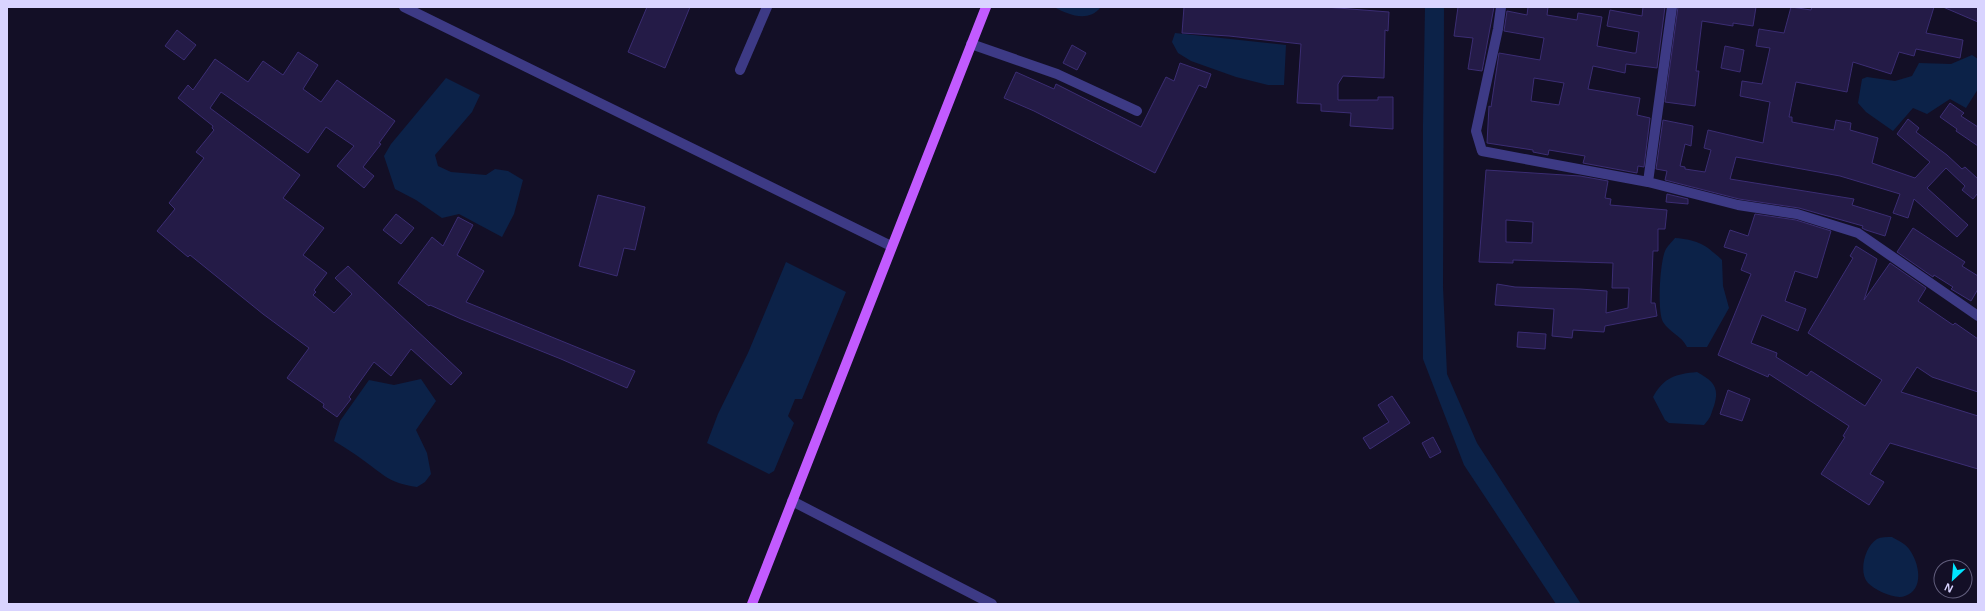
<svg xmlns="http://www.w3.org/2000/svg" width="1985" height="611" viewBox="0 0 1985 611" font-family="Helvetica,sans-serif">
	<rect width="100%" height="100%" fill="#130f26"/>
	<path fill="#0c2248" d="M 1054,7 L 1101,7 C 1088,23 1069,15 1054,7 Z
		M 1425,7 L 1444,7 L 1443,287 L 1447,374 L 1477,443 L 1581,604 L 1556,604 L 1464,465 L 1423,359 L 1423,124 Z
		M 1175,33 L 1286,45 L 1284,85 L 1268,85 L 1236,77 L 1191,61 L 1178,53 L 1172,42 Z
		M 1972,55 L 1978,59 L 1978,89 L 1966,108 L 1950,99 L 1927,114 L 1913,108 L 1893,131 L 1866,112 L 1858,103 L 1862,79 L 1867,77 L 1895,81 L 1912,76 L 1919,63 L 1951,64 Z
		M 446,78 L 480,95 L 472,112 L 435,155 L 438,166 L 451,172 L 486,175 L 495,169 L 508,171 L 523,180 L 514,214 L 502,237 L 459,214 L 442,218 L 416,200 L 395,189 L 384,156 L 391,144 Z
		M 1675,238 C 1698,240 1705,244 1722,260 L 1723,286 L 1729,308 L 1707,347 L 1687,347 C 1682,336 1669,332 1663,322 C 1657,311 1660,263 1665,251 C 1667,246 1672,242 1675,238 Z
		M 786,262 L 846,292 L 802,399 L 795,399 L 788,416 L 794,423 L 774,471 L 769,474 L 707,443 L 718,414 L 748,353 Z
		M 1697,372 C 1713,381 1720,387 1714,406 C 1710,416 1712,416 1704,425 L 1669,423 L 1665,420 L 1653,397 C 1664,377 1676,374 1697,372 Z
		M 421,379 L 436,401 L 416,430 L 427,453 L 431,474 L 425,482 L 417,487 C 389,483 384,475 363,460 C 354,453 344,447 334,441 L 340,421 L 369,380 L 394,385 Z
		M 1892,537 C 1897,540 1906,544 1909,549 C 1919,562 1925,589 1905,596 C 1895,600 1875,590 1868,583 C 1858,572 1865,546 1877,539 C 1881,537 1887,537 1892,537 Z"/>
	<path fill="#241b47" stroke="#3b2d73" fill-rule="evenodd" d="M 647,7 L 690,7 L 665,68 L 628,52 Z
		M 1184,7 L 1325,7 L 1389,12 L 1388,31 L 1385,30 L 1384,78 L 1343,76 L 1338,84 L 1338,100 L 1378,100 L 1378,97 L 1393,97 L 1393,129 L 1350,126 L 1351,113 L 1321,111 L 1321,104 L 1297,103 L 1301,44 L 1229,36 L 1182,33 Z
		M 1458,7 L 1494,7 L 1482,71 L 1468,69 L 1473,38 L 1454,36 Z
		M 1528,7 L 1548,7 L 1547,15 L 1577,20 L 1578,13 L 1602,17 L 1597,46 L 1633,53 L 1636,53 L 1639,32 L 1607,26 L 1610,10 L 1642,16 L 1643,7 L 1665,7 L 1657,68 L 1626,64 L 1625,73 L 1593,66 L 1588,89 L 1640,98 L 1637,115 L 1650,118 L 1644,167 L 1638,166 L 1637,173 L 1583,163 L 1585,156 L 1549,150 L 1548,155 L 1533,152 L 1533,150 L 1487,143 L 1489,106 L 1491,107 L 1499,53 L 1540,60 L 1544,38 L 1504,31 L 1507,11 L 1527,15 ZM 1534,78 L 1564,83 L 1559,105 L 1531,101 Z
		M 1678,7 L 1756,7 L 1753,26 L 1733,23 L 1733,26 L 1702,21 L 1696,71 L 1699,71 L 1695,106 L 1665,102 Z
		M 1791,7 L 1811,10 L 1812,7 L 1934,7 L 1926,33 L 1963,40 L 1960,58 L 1916,49 L 1914,56 L 1899,52 L 1891,74 L 1853,62 L 1847,92 L 1796,82 L 1789,117 L 1792,117 L 1792,122 L 1834,130 L 1836,120 L 1851,123 L 1850,130 L 1878,138 L 1872,163 L 1915,178 L 1930,162 L 1897,134 L 1908,119 L 1919,128 L 1916,132 L 1947,155 L 1962,169 L 1965,167 L 1978,179 L 1978,193 L 1973,199 L 1962,190 L 1965,186 L 1946,168 L 1927,188 L 1968,225 L 1957,237 L 1914,199 L 1908,218 L 1893,213 L 1900,194 L 1840,176 L 1736,157 L 1730,179 L 1854,199 L 1852,205 L 1891,217 L 1885,236 L 1866,230 L 1862,228 L 1863,226 L 1799,208 L 1739,199 L 1665,180 L 1667,171 L 1656,169 L 1663,120 L 1693,126 L 1691,146 L 1685,144 L 1680,166 L 1685,167 L 1685,169 L 1705,172 L 1711,150 L 1704,148 L 1708,130 L 1763,143 L 1770,102 L 1740,96 L 1742,81 L 1762,84 L 1770,48 L 1756,46 L 1759,29 L 1784,33 Z
		M 1943,7 L 1978,7 L 1978,22 Z
		M 177,30 L 196,45 L 184,60 L 165,46 Z
		M 1072,45 L 1086,53 L 1077,70 L 1063,63 Z
		M 1725,46 L 1744,50 L 1740,72 L 1721,68 Z
		M 298,52 L 318,65 L 303,89 L 321,102 L 337,80 L 395,121 L 379,143 L 381,144 L 363,167 L 374,176 L 364,188 L 337,166 L 354,146 L 326,127 L 308,153 L 221,92 L 210,108 L 300,175 L 283,198 L 324,228 L 303,255 L 327,273 L 314,290 L 316,292 L 313,295 L 334,313 L 352,294 L 335,278 L 348,266 L 462,373 L 451,385 L 411,349 L 391,376 L 374,362 L 349,397 L 351,399 L 337,417 L 323,407 L 324,404 L 287,378 L 309,348 L 263,314 L 190,255 L 188,257 L 157,231 L 175,209 L 169,203 L 204,158 L 196,152 L 214,130 L 212,128 L 213,126 L 178,98 L 188,85 L 193,90 L 215,59 L 248,82 L 263,61 L 283,75 Z
		M 1180,63 L 1211,74 L 1206,88 L 1199,85 L 1155,173 L 1034,111 L 1004,98 L 1016,72 L 1054,89 L 1056,84 L 1141,127 L 1166,77 L 1174,81 Z
		M 1950,103 L 1964,113 L 1961,116 L 1978,127 L 1978,146 L 1956,131 L 1957,129 L 1940,117 Z
		M 1486,170 L 1580,176 L 1608,181 L 1605,198 L 1611,199 L 1610,205 L 1667,210 L 1665,229 L 1658,229 L 1658,251 L 1653,251 L 1651,303 L 1655,303 L 1657,316 L 1605,326 L 1604,332 L 1573,330 L 1572,338 L 1552,336 L 1554,309 L 1495,305 L 1497,284 L 1515,287 L 1580,289 L 1607,291 L 1606,313 L 1628,308 L 1629,288 L 1612,288 L 1613,263 L 1513,260 L 1513,263 L 1479,262 ZM 1506,220 L 1533,222 L 1532,243 L 1506,242 Z
		M 1667,194 L 1688,199 L 1688,204 L 1666,202 Z
		M 598,195 L 645,207 L 635,250 L 624,248 L 617,276 L 579,266 Z
		M 396,214 L 414,228 L 401,244 L 383,230 Z
		M 1755,214 L 1796,220 L 1831,231 L 1817,278 L 1795,271 L 1785,301 L 1806,309 L 1798,331 L 1762,315 L 1751,343 L 1777,353 L 1776,357 L 1807,376 L 1811,371 L 1865,406 L 1882,380 L 1808,333 L 1853,258 L 1850,256 L 1856,246 L 1877,259 L 1864,300 L 1890,263 L 1926,288 L 1918,301 L 1953,325 L 1955,323 L 1978,339 L 1978,392 L 1932,377 L 1917,367 L 1901,392 L 1978,416 L 1978,469 L 1890,443 L 1870,474 L 1884,482 L 1869,505 L 1821,474 L 1845,437 L 1843,436 L 1849,426 L 1769,374 L 1768,377 L 1718,355 L 1751,274 L 1741,270 L 1747,254 L 1724,247 L 1730,230 L 1748,236 Z
		M 458,217 L 473,225 L 457,255 L 484,271 L 466,302 L 635,371 L 627,388 L 561,359 L 461,319 L 430,305 L 429,306 L 398,283 L 432,237 L 443,246 Z
		M 1913,228 L 1965,262 L 1962,266 L 1978,276 L 1978,289 L 1971,301 L 1951,289 L 1953,287 L 1934,275 L 1933,277 L 1897,252 Z
		M 1518,332 L 1546,334 L 1545,349 L 1517,347 Z
		M 1728,390 L 1750,399 L 1742,421 L 1720,414 Z
		M 1392,396 L 1410,423 L 1370,449 L 1363,438 L 1389,422 L 1378,405 Z
		M 1433,437 L 1441,452 L 1430,458 L 1422,443 Z"/>
	<g fill="none" stroke-linecap="round" stroke-linejoin="round">
		<path stroke="#3d3a85" stroke-width="10" d="M 404,7 L 891,246
			M 1501,7 L 1498,29 L 1476,131 L 1482,151 L 1648,182 L 1738,205 L 1797,214 L 1858,233 L 1978,316
			M 971,44 L 1057,74 L 1137,111
			M 740,70 L 767,7
			M 1648,182 L 1672,7
			M 792,501 L 992,604"/>
		<path stroke="#c25bff" stroke-width="10" d="M 752,604 L 986,7"/>
	</g>
	<rect width="1985" height="611" fill="none" stroke="#d9d4ff" stroke-width="16"/>
	<g transform="translate(1953 579) rotate(206)"><circle r="19" fill="#130f26" stroke="#625e7d"/>
	<path d="M0-3L7 15L0 10L-7 15Z" fill="#00e5ff"/>
	<text y="-6" font-size="11" font-weight="bold" text-anchor="middle" fill="#d9d4ff">N</text>
	</g>
</svg>
